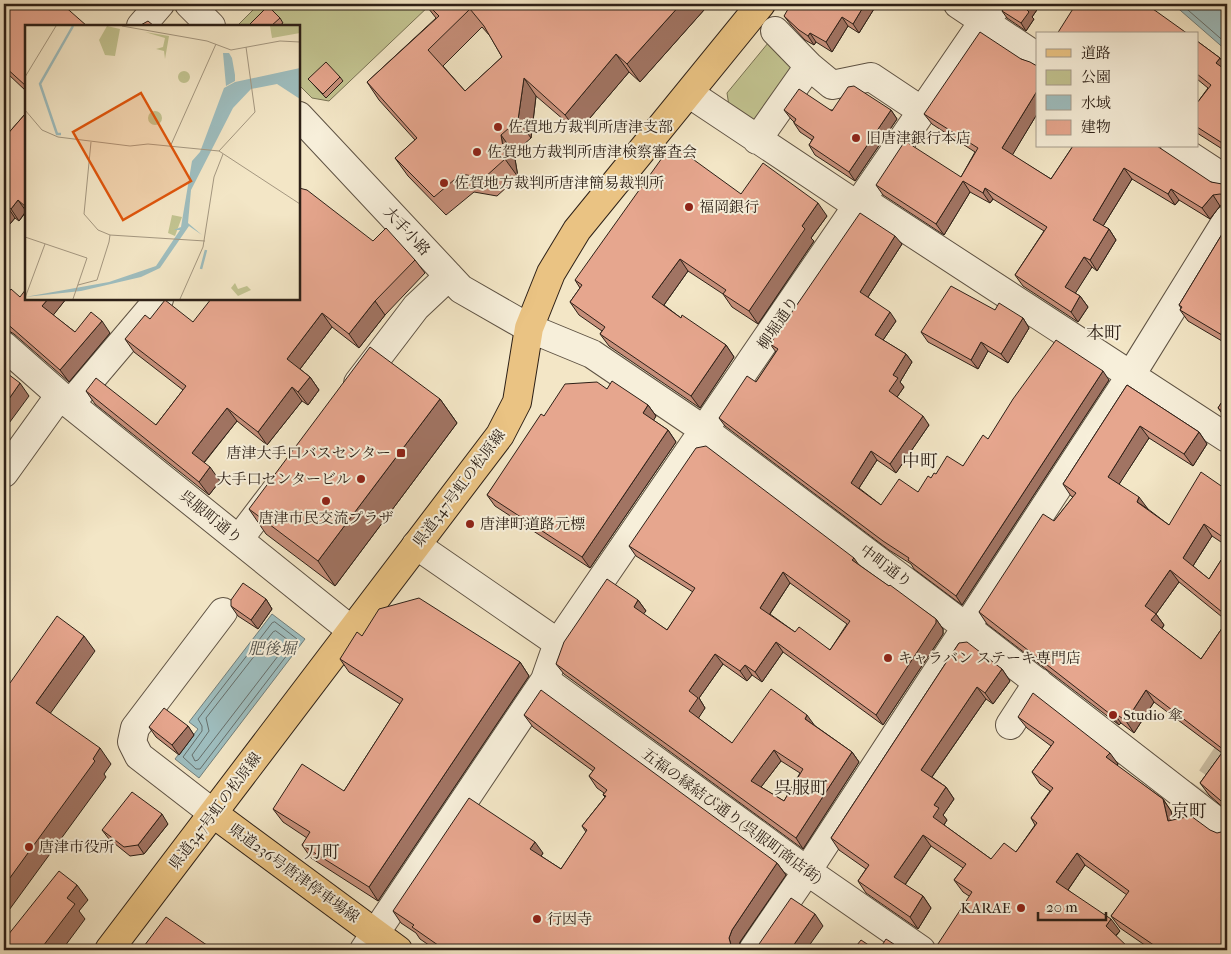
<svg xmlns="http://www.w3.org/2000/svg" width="1231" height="954" viewBox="0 0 1231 954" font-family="'IM FELL French Canon','Noto Serif JP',serif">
	<rect width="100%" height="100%" fill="#f3e6c6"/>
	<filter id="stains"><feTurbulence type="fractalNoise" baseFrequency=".004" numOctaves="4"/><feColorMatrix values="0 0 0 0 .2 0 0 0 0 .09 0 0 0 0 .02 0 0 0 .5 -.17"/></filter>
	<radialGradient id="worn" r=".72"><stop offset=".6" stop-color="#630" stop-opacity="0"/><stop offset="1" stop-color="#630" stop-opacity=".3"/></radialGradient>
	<path fill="#c2c390" stroke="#787254" d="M 259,4 L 431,4 L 329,101 L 312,98 L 299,85 L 299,26 L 238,25 Z
		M 773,37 L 800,66 L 759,127 L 729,106 L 727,93 Z"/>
	<path fill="#9ebdbe" stroke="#717e7b" d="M 1173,4 L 1227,4 L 1227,51 Z
		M 272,614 L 305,639 L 199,778 L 175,759 L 198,729 L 189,722 Z"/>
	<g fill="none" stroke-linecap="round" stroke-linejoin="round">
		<path stroke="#666e6a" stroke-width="1" d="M 1181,4 L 1227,44
			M 275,622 L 297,639 L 297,642 L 200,769 L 196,769 L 183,757 L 202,731 L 202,726 L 198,719 L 272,623 Z
			M 276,631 L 288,640 L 288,643 L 198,760 L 195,761 L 192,755 L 209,731 L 206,718 L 273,632 Z"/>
		<path stroke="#cbbea3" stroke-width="28" stroke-dasharray="28 14" stroke-linecap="butt" d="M 1164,848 L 1227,754"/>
		<defs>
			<path id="minor" d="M 189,4 L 211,26
				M 958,4 L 1037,57
				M 141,26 L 160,4
				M 775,31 L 809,66 L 832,85 L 871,77 L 922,111
				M 690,94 L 858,206
				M 299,116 L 461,289 L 529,328 L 592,354 L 704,430 L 966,627 L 1227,829
				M 757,140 L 809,66
				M 1175,146 L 1227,180
				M 862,200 L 1227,438
				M 4,346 L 70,404 L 351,630
				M 358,383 L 416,307 L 449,276
				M 70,404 L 159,299
				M 4,473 L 60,395
				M 239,539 L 277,489
				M 416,545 L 558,643
				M 545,680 L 807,871 L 921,950
				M 1010,725 L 1038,682
				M 214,814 L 139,756 L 132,742 L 135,728 L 223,612
				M 364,950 L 545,680 L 558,643 L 983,22 L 999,4
				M 753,950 L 807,871 L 1131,375 L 1227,220"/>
			<path id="major" d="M 214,814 L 398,950
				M 109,950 L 500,435 L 517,402 L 529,328 L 551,273 L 577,230 L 761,4"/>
		</defs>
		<use href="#minor" stroke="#5e5243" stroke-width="30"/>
		<use href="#major" stroke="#2d2017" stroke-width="30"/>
		<use href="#minor" stroke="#f7efda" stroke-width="28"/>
		<use href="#major" stroke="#eac383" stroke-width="28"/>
	</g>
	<path fill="#c68f7a" stroke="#2d2017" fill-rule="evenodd" d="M 4,4 L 26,26 L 26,91 L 8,74 L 4,79 Z
		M 425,4 L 703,4 L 704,10 L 640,82 L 629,72 L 578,132 L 536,96 L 531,138 L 514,153 L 518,177 L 497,196 L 474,192 L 446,215 L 408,176 L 395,158 L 415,140 L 379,100 L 367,82 L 436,18 ZM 482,27 L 490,36 L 502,57 L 465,91 L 443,66 Z
		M 877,4 L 859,33 L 848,26 L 832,52 L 816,42 L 814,45 L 805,40 L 791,25 L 784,16 L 797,5 Z
		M 1007,4 L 1041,4 L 1032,17 L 1034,19 L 1026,31 L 1007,18 L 1002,11 Z
		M 280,18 L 283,23 L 279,26 L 250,26 Z
		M 1197,41 L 1220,58 L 1227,69 L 1226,70 L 1227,71 L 1227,152 L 1197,133 L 1197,103 L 1208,88 L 1197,79 Z
		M 1021,59 L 1037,66 L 1037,114 L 1012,155 L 1051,179 L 1073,146 L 1211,182 L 1227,188 L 1227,205 L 1220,206 L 1210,219 L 1179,200 L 1175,205 L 1132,179 L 1103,226 L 1109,229 L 1116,240 L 1097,271 L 1092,267 L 1075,293 L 1080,296 L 1088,307 L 1078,322 L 1023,286 L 1015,275 L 1044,231 L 993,199 L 990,203 L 970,192 L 944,235 L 883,195 L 876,185 L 961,177 L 975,152 L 932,124 L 924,114 Z
		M 340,77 L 343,81 L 326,98 L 312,83 L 308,79 Z
		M 784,110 L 891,110 L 897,119 L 855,181 L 815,155 L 809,145 L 812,140 L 800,132 L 794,123 L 794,122 L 791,119 Z
		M 26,113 L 26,212 L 19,221 L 15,218 L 4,231 L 5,137 Z
		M 741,194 L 827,216 L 811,238 L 814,241 L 758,324 L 732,307 L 723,294 L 688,271 L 664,305 L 681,318 L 726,345 L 734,357 L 700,408 L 609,346 L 600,334 L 602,331 L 579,315 L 570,302 L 580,288 L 575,280 Z
		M 1227,226 L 1227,344 L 1188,321 L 1180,310 L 1181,308 L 1179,305 Z
		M 373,241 L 415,260 L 425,273 L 385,315 L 359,348 L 332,327 L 300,369 L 310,377 L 319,390 L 308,405 L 302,401 L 267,445 L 237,421 L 204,463 L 220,481 L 209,495 L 95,404 L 86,391 L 156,425 L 183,390 L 134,352 L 125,339 L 150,319 L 193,322 Z
		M 902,244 L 868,297 L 896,321 L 883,340 L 906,354 L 912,362 L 900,382 L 904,387 L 897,397 L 929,425 L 896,473 L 877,460 L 859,488 L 881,505 L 918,492 L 936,474 L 963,466 L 988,439 L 1109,380 L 962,605 L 914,569 L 911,564 L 889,550 L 725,426 L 719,418 L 756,382 L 776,352 L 770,344 Z
		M 20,297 L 26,299 L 66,299 L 53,315 L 75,332 L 110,333 L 69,382 L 14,334 L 4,328 L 4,298 Z
		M 995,310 L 1023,318 L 1029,328 L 1008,363 L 988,351 L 978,369 L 928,342 L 921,332 Z
		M 1127,385 L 1199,432 L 1207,444 L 1193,466 L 1149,438 L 1119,484 L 1148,509 L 1169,525 L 1227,490 L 1227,546 L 1212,536 L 1193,566 L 1209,579 L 1227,551 L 1227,811 L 1209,795 L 1200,783 L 1222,753 L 1154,702 L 1134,733 L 1121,723 L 1119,725 L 987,624 L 979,612 L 1054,521 L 1073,497 L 1071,496 L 1063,484 ZM 1179,582 L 1227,621 L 1201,659 L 1162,629 L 1164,625 L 1156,614 Z
		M 607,389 L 648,405 L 656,416 L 653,420 L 668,430 L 676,442 L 590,568 L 495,506 L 487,495 L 544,416 Z
		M 1227,394 L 1227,420 L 1218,408 Z
		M 440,399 L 457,423 L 335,586 L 266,534 L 249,509 Z
		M 629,546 L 860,566 L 936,619 L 943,629 L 943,634 L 883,725 L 783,652 L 762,682 L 752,675 L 747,681 L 723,664 L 699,698 L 705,708 L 698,718 L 732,743 L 814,725 L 852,752 L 859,762 L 803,849 L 564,674 L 556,664 L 638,600 L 646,611 L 643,614 L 667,630 L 693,592 L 636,556 ZM 790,583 L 847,624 L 830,650 L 795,632 L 770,614 ZM 781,761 L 800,773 L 784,801 L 761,787 Z
		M 266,599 L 272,609 L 258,629 L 238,616 L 231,606 Z
		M 362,636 L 520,662 L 529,676 L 378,901 L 311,858 L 302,845 L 307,838 L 283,822 L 273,809 L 344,791 L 400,704 L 349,672 L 340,659 Z
		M 959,643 L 1002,669 L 1010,681 L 993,704 L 986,699 L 932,777 L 946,787 L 954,799 L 943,815 L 947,820 L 944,825 L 991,859 L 1016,852 L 1035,825 L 1031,818 L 1050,791 L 1040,784 L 1032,772 L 1051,746 L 1027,728 L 1018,717 L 1118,764 L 1117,766 L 1163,799 L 1171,811 L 1173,820 L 1227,950 L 1152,950 L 1120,928 L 1111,916 L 1127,895 L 1085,865 L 1068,890 L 1120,931 L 1116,936 L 969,896 L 963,892 L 954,880 L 963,868 L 931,846 L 905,885 L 923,896 L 931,908 L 918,929 L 866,893 L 858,881 L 866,869 L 839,850 L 831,838 Z
		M 524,715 L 777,863 L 786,875 L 740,942 L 738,950 L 436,950 L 420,939 L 416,933 L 401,923 L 393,911 L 543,853 L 541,856 L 561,869 L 586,832 L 582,826 L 605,797 L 603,795 L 604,793 L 597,788 L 589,776 L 593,771 L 533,727 Z
		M 188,726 L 194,735 L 179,755 L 156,737 L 149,727 Z
		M 168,824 L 144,854 L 130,856 L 109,839 L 102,830 Z"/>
	<path fill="#a17463" stroke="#2d2017" d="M 61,4 L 74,4 L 67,12 Z
		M 681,4 L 703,4 L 704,10 L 640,82 L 627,64 Z
		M 865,4 L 877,4 L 859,33 L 853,24 Z
		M 1031,4 L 1041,4 L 1032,17 L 1034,19 L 1026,31 L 1021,23 L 1027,10 Z
		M 842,17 L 848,26 L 832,52 L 826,42 Z
		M 810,33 L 816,42 L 814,45 L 808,36 Z
		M 616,54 L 629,72 L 578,132 L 565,115 Z
		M 1220,58 L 1227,69 L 1224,73 L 1216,63 Z
		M 4,68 L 8,74 L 4,79 Z
		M 524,78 L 536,96 L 531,138 L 518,120 Z
		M 1037,91 L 1037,114 L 1010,159 L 1002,148 Z
		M 891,110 L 897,119 L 855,181 L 849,172 Z
		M 501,135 L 514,153 L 518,177 L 505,159 Z
		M 1124,168 L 1132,179 L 1100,231 L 1093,220 Z
		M 963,181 L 970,192 L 944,235 L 936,224 Z
		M 985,188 L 993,199 L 990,203 L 983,193 Z
		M 1171,189 L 1179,200 L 1175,205 L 1168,194 Z
		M 1213,195 L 1220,206 L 1210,219 L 1202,208 Z
		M 18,200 L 26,211 L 19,221 L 11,209 Z
		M 818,203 L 827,216 L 811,238 L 814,241 L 758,324 L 749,311 L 802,226 Z
		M 7,206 L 15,218 L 4,231 L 4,209 Z
		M 1109,229 L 1116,240 L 1097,271 L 1090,260 Z
		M 895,236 L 902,244 L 866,300 L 860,292 Z
		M 1084,257 L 1092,267 L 1073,297 L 1065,287 Z
		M 680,259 L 688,271 L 661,309 L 652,297 Z
		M 1080,296 L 1088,307 L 1078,322 L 1071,312 Z
		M 48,299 L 66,299 L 51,318 L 42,306 Z
		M 375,301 L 385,315 L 359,348 L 349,334 Z
		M 890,312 L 896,321 L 881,343 L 875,335 Z
		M 322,313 L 332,327 L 297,373 L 287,359 Z
		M 1023,318 L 1029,328 L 1008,363 L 1001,354 Z
		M 102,321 L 110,333 L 69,382 L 60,370 Z
		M 981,342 L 988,351 L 978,369 L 971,360 Z
		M 726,345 L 734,357 L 700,408 L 691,396 Z
		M 906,354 L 912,362 L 900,382 L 904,387 L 895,400 L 889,391 L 893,375 Z
		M 1103,371 L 1109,380 L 962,605 L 956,596 Z
		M 310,377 L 319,390 L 308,405 L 298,392 Z
		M 20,383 L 29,396 L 4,430 L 4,406 Z
		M 292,387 L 302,401 L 267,445 L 258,432 Z
		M 440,399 L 457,423 L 335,586 L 318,561 Z
		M 648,405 L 656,416 L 651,425 L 643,413 Z
		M 227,408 L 237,421 L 201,466 L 192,453 Z
		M 923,416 L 929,425 L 896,473 L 890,464 Z
		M 1140,426 L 1149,438 L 1116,489 L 1108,477 Z
		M 668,430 L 676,442 L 590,568 L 582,557 Z
		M 1199,432 L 1207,444 L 1193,466 L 1184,454 Z
		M 871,451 L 877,460 L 857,491 L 851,483 Z
		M 210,467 L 220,481 L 209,495 L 199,482 Z
		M 1139,497 L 1148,509 L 1137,502 Z
		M 1204,524 L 1212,536 L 1191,569 L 1183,558 Z
		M 854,558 L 861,568 L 852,560 Z
		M 1170,570 L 1179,582 L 1156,614 L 1164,625 L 1159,632 L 1151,620 L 1145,606 Z
		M 783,572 L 790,583 L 767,618 L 760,608 Z
		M 266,599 L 272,609 L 258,629 L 251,620 Z
		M 638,600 L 646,611 L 641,617 L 634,607 Z
		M 936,619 L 943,629 L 943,634 L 883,725 L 876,715 Z
		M 84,636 L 95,651 L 47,718 L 36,703 Z
		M 776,642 L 783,652 L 762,682 L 755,672 Z
		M 715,654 L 723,664 L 699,698 L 705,708 L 696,722 L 689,711 L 689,691 Z
		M 520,662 L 529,676 L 378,901 L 369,887 Z
		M 745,665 L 752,675 L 747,681 L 740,671 Z
		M 1002,669 L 1010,681 L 993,704 L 985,693 Z
		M 977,687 L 986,699 L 929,781 L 921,770 Z
		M 1146,690 L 1154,702 L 1134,733 L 1126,721 Z
		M 1112,711 L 1121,723 L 1119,725 L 1110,714 Z
		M 807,715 L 815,726 L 805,719 Z
		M 188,726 L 194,735 L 179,755 L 172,745 Z
		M 100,748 L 111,764 L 104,774 L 106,777 L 4,917 L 4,886 Z
		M 774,750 L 781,761 L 758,791 L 751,781 Z
		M 852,752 L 859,762 L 803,849 L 796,838 Z
		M 1110,753 L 1118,764 L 1114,769 L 1106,757 Z
		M 946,787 L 954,799 L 943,815 L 947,820 L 941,829 L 933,817 L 934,805 Z
		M 1163,799 L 1171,811 L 1176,833 L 1168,821 Z
		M 162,814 L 168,824 L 144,854 L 138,845 Z
		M 923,835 L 931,846 L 902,889 L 894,877 Z
		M 535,842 L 543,853 L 538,861 L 530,849 Z
		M 1077,853 L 1085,865 L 1065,894 L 1056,882 Z
		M 777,863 L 786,875 L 740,942 L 738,950 L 735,950 L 731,945 L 729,938 L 732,930 Z
		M 77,885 L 88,900 L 79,911 L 85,919 L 62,950 L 40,950 L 67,898 Z
		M 923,896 L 931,908 L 918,929 L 910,917 Z
		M 815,914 L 823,926 L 806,950 L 796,950 L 793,946 Z
		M 1111,919 L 1120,931 L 1114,937 L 1106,926 Z"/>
	<path fill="#e6a68e" stroke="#2d2017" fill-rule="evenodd" d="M 4,4 L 62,4 L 87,26 L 26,26 L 26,86 L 4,66 Z
		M 427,4 L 681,4 L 627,64 L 616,54 L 565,115 L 524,78 L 518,120 L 501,135 L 505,159 L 484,178 L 461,174 L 434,197 L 395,158 L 417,138 L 367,82 L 439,16 ZM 470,9 L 484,26 L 502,57 L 465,91 L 428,50 Z
		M 791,4 L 796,4 L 797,5 L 798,4 L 865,4 L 853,24 L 842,17 L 826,42 L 810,33 L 808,36 L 799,30 L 784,16 Z
		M 1007,4 L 1031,4 L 1027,10 L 1029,12 L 1021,23 L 1002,11 Z
		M 1076,4 L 1144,4 L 1153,9 L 1188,34 L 1057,34 Z
		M 268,6 L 280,18 L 271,26 L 251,26 L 249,25 Z
		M 148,21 L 154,26 L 139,26 Z
		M 980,32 L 1021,59 L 1030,62 L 1037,66 L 1037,91 L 1002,148 L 1051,179 L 1073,146 L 1157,146 L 1211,182 L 1222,184 L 1227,188 L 1227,196 L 1220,194 L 1213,195 L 1202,208 L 1171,189 L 1168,194 L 1124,168 L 1093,220 L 1109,229 L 1090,260 L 1084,257 L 1065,287 L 1080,296 L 1071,312 L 1015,275 L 1047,227 L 985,188 L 983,193 L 963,181 L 936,224 L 876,185 L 905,141 L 961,177 L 978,148 L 924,114 Z
		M 1197,41 L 1220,58 L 1216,63 L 1227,71 L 1227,146 L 1197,127 L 1197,103 L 1211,85 L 1197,74 Z
		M 326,62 L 340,77 L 323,94 L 308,79 Z
		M 854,86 L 891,110 L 849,172 L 809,145 L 814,137 L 794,123 L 796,119 L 784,110 L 799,89 L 832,111 L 848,87 Z
		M 26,113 L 26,207 L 18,200 L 11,209 L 7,206 L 4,209 L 4,135 L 5,137 Z
		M 672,144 L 741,194 L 763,163 L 818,203 L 802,226 L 805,229 L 749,311 L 723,294 L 726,290 L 680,259 L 652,297 L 681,318 L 682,315 L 726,345 L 691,396 L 600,334 L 605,327 L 570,302 L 582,285 L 575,280 Z
		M 299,188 L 307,190 L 373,241 L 386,228 L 415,260 L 375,301 L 349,334 L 322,313 L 287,359 L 310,377 L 298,392 L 292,387 L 258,432 L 227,408 L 192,453 L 210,467 L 199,482 L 86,391 L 96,378 L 156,425 L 186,386 L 125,339 L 145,315 L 150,319 L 165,300 L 193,322 L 211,299 L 299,299 Z
		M 860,213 L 895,236 L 860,292 L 890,312 L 875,335 L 906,354 L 893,375 L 898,378 L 889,391 L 923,416 L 890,464 L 871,451 L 851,483 L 881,505 L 899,479 L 918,492 L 928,476 L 931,478 L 934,473 L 936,474 L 947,456 L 963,466 L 983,435 L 988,439 L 1013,399 L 1056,340 L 1103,371 L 956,596 L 908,560 L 909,558 L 883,541 L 719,418 L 747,376 L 756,382 L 778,349 L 770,344 Z
		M 1227,226 L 1227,338 L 1180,310 L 1182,307 L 1179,305 Z
		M 951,286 L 995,310 L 999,303 L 1023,318 L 1001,354 L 981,342 L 971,360 L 921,332 Z
		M 11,289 L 20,297 L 26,289 L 26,299 L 48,299 L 42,306 L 75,332 L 91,312 L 102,321 L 60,370 L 4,321 L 4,298 Z
		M 370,347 L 440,399 L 318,561 L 249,509 Z
		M 4,371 L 20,383 L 4,406 Z
		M 612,381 L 648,405 L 643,413 L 668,430 L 582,557 L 487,495 L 541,414 L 544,416 L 565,384 L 597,382 L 607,389 Z
		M 1127,385 L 1199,432 L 1184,454 L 1140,426 L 1108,477 L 1139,497 L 1137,502 L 1169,525 L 1201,472 L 1227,490 L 1227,540 L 1204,524 L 1183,558 L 1209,579 L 1227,551 L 1227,616 L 1170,570 L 1145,606 L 1156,614 L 1151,620 L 1201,659 L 1227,621 L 1227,806 L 1200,783 L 1224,750 L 1146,690 L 1126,721 L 1112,711 L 1110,714 L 979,612 L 1043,514 L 1054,521 L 1076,493 L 1063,484 Z
		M 1227,394 L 1227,415 L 1218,408 Z
		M 706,446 L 854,558 L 852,560 L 889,586 L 890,585 L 936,619 L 936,623 L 876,715 L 776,642 L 755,672 L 745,665 L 740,671 L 715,654 L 689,691 L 698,698 L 689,711 L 732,743 L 771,689 L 807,715 L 805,719 L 852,752 L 796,838 L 556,664 L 564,642 L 607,579 L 638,600 L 634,607 L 667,630 L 695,588 L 629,546 L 696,448 ZM 783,572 L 850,621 L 830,650 L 799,627 L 795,632 L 760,608 ZM 774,750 L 803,769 L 784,801 L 751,781 Z
		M 243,583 L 266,599 L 251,620 L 231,606 L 231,600 Z
		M 419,598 L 520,662 L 369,887 L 302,845 L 310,832 L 273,809 L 302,764 L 344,791 L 403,699 L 340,659 L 357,632 L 362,636 L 379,609 Z
		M 57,616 L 84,636 L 36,703 L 100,748 L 93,759 L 95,761 L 4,886 L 4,679 L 10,683 Z
		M 967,642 L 1002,669 L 985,693 L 977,687 L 921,770 L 946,787 L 934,805 L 939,808 L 933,817 L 991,859 L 1004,843 L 1016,852 L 1037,823 L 1031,818 L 1053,788 L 1032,772 L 1054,742 L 1018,717 L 1033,693 L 1110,753 L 1106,757 L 1163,799 L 1168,821 L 1191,816 L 1210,830 L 1217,833 L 1225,831 L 1227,830 L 1227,950 L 1161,950 L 1111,916 L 1129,891 L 1077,853 L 1056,882 L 1111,919 L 1106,926 L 1131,950 L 934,950 L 972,892 L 954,880 L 966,864 L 923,835 L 894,877 L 923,896 L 910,917 L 858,881 L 869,865 L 831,838 L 959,643 Z
		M 541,690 L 777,863 L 732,930 L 729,938 L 731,945 L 735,950 L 445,950 L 412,927 L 414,925 L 393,911 L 469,798 L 535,842 L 530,849 L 561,869 L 587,830 L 582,826 L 606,796 L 603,795 L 607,790 L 589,776 L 595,768 L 524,715 Z
		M 164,708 L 188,726 L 172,745 L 149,727 Z
		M 132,792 L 162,814 L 138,845 L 124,847 L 102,830 Z
		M 59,871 L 77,885 L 67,898 L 75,904 L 40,950 L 4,950 L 4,940 Z
		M 791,898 L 815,914 L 793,946 L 800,950 L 754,950 L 757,947 Z
		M 166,917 L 214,950 L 141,950 Z
		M 886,939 L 903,950 L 879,950 Z
		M 861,940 L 876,950 L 853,950 Z"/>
	<g fill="#8f2418" stroke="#f7efda" stroke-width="2">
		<circle cx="498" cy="127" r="5"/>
		<circle cx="856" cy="138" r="5"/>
		<circle cx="477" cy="152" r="5"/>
		<circle cx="444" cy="183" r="5"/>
		<circle cx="689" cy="207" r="5"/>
		<rect x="396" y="448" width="10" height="10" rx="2.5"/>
		<circle cx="361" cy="479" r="5"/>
		<circle cx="326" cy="501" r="5"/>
		<circle cx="470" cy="524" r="5"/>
		<circle cx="888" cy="658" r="5"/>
		<circle cx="1113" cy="715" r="5"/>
		<circle cx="29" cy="847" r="5"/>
		<circle cx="1021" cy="908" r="5"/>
		<circle cx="537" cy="919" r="5"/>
	</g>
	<g text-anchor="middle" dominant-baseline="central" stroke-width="4" stroke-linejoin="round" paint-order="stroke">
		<g font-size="15" fill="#2d2017" stroke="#f7efda" text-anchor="start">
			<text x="508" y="127">佐賀地方裁判所唐津支部</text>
			<text x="866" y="138">旧唐津銀行本店</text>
			<text x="487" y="152">佐賀地方裁判所唐津検察審査会</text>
			<text x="454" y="183">佐賀地方裁判所唐津簡易裁判所</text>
			<text x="699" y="207">福岡銀行</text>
			<text x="391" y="453" text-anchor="end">唐津大手口バスセンター</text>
			<text x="351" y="479" text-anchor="end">大手口センタービル</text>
			<text x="326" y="518" text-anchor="middle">唐津市民交流プラザ</text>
			<text x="480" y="524">唐津町道路元標</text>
			<text x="898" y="658">キャラバン ステーキ専門店</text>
			<text x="1123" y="715">Studio 傘</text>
			<text x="39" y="847">唐津市役所</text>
			<text x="1011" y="908" text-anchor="end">KARAE</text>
			<text x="547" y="919">行因寺</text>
		</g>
		<g font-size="15" fill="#2d2017" stroke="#f7efda">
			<text transform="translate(407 231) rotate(47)">大手小路</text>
			<text transform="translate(778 323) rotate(-56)">柳堀通り</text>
			<text transform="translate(459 488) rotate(-53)">県道347号虹の松原線</text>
			<text transform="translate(211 517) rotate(39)">呉服町通り</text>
			<text transform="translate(886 566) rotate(37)">中町通り</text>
			<text transform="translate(215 811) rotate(-53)">県道347号虹の松原線</text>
			<text transform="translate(732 816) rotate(36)">五福の縁結び通り(呉服町商店街)</text>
			<text transform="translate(294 873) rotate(36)">県道236号唐津停車場線</text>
		</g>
		<g font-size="16" font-style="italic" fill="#4f4f49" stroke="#f7efda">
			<text x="272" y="648">肥後堀</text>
		</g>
		<g font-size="18" fill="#2d2017" stroke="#f7efda">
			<text x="1104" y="333">本町</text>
			<text x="920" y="461">中町</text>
			<text x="801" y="788">呉服町</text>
			<text x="1189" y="811">京町</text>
			<text x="322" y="852">刀町</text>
		</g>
	</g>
	<g transform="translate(25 25)">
		<rect width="275" height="275" fill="#f3e6c6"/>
		<path d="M 82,1 L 95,4 L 90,31 L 80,30 L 74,15 ZM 245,1 L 275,1 L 275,8 L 247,13 ZM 120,7 L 144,11 L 140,34 L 139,26 L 131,24 L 138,22 L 140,13 ZM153 52a6 6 0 1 1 12 0a6 6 0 1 1-12 0ZM123 93a7 7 0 1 1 14 0a7 7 0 1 1-14 0ZM 147,190 L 157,192 L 150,211 L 143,208 ZM 210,258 L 213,264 L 222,261 L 226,265 L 213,271 L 206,263 Z" fill="#c2c390"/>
		<path d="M 198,28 L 204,28 L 207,33 L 210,50 L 210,56 L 201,61 ZM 275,43 L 275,74 L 252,59 L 226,64 L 208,83 L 166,165 L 163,198 L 177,210 L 164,201 L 135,243 L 116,252 L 56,266 L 0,272 L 84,257 L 131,241 L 155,205 L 149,205 L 156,202 L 167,136 L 175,127 L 199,63 L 210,57 Z" fill="#9ebdbe"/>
		<path fill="none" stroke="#9ebdbe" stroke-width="2.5" d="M 36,109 L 32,109 L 15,59 L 48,1M 176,244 L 181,225"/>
		<path fill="none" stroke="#a49780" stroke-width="1" d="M 97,1 L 182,16 L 206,25 L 255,16 L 275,17M 0,52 L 31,1M 0,85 L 17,105 L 33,112 L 105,121 L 123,119 L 194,126 L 275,179M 66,117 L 59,189 L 73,205 L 85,210 L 84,217M 145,122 L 191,19M 194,126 L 230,87 L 221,22M 85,210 L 180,216M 0,212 L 62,233 L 48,274M 53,260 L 72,255 L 84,217M 0,273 L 20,219M 155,274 L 178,222 L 189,152 L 198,129"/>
		<path fill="#df560d" fill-opacity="0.15" stroke="#df560d" stroke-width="2.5" d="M 116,68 L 166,156 L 98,195 L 48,107 Z"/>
		<rect width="275" height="275" fill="none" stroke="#2d2017" stroke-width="2.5"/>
	</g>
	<rect width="1231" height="954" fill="none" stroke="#f3e6c6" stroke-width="20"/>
	<rect x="5" y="5" width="1221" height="944" fill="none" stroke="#2d2017" stroke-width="2.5"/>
	<rect x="10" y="10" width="1211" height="934" fill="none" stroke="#2d2017"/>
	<rect x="1036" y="32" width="162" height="115" fill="#f7efda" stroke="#a69c8c"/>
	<rect x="1046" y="49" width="25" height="8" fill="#eac383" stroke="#a69c8c"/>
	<text x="1081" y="58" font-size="15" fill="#2d2017">道路</text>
	<rect x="1046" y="70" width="25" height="15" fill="#c2c390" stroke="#a69c8c"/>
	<text x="1081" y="82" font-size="15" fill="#2d2017">公園</text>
	<rect x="1046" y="95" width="25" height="15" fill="#9ebdbe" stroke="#a69c8c"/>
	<text x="1081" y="108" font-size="15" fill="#2d2017">水域</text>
	<rect x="1046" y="120" width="25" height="15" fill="#e6a68e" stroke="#a69c8c"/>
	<text x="1081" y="132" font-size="15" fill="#2d2017">建物</text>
	<path d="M1038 912v8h68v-8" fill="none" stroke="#2d2017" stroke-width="2.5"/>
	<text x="1046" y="912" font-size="15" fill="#2d2017" stroke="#f7efda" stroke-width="4" paint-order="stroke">20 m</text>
	<rect width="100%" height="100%" filter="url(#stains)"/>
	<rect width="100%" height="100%" fill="url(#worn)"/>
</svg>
